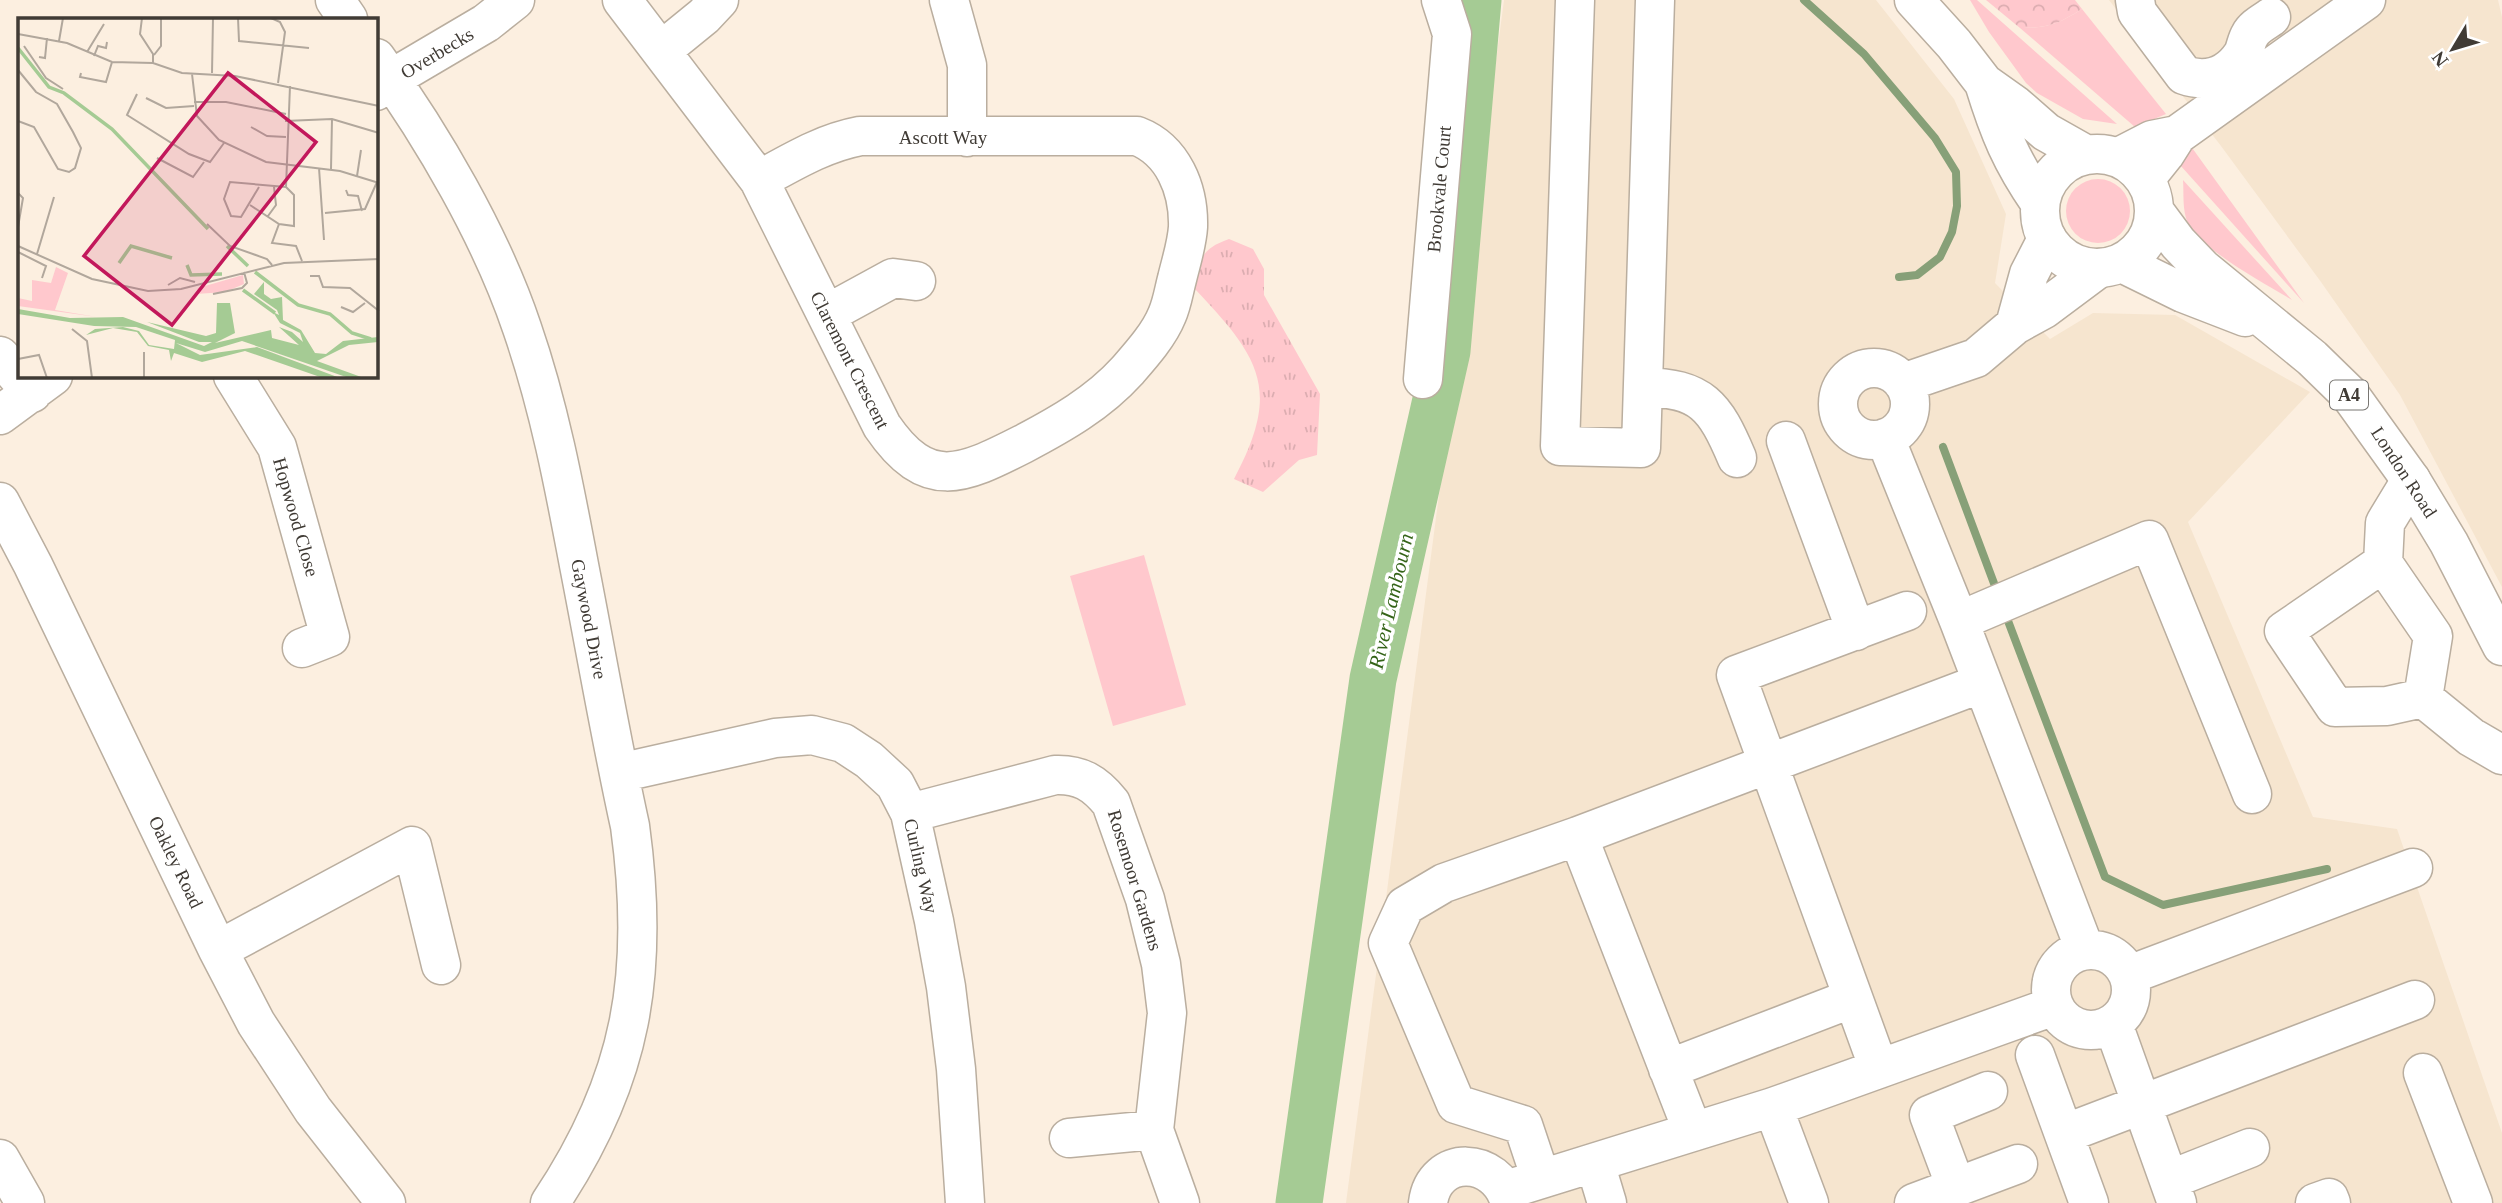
<svg xmlns="http://www.w3.org/2000/svg" width="2502" height="1203" viewBox="0 0 2502 1203" font-family="'Times New Roman',serif">
	<defs>
		<pattern id="forest-crowns" width="20" height="18" patternUnits="userSpaceOnUse" patternTransform="scale(1.75)"><rect width="20" height="18" fill="#ffc8cd"/><path d="M2 6a3 3 0 1 1 6 0M12 15a3 3 0 1 1 6 0" fill="none" stroke="#dcadb1"/></pattern>
		<pattern id="park-tufts" width="24" height="20" patternUnits="userSpaceOnUse" patternTransform="scale(1.75)"><rect width="24" height="20" fill="#ffc8cd"/><path d="M3 7l-1-3M5 7V3M7 7l1-3M15 17l-1-3M17 17v-4M19 17l1-3" fill="none" stroke="#dcadb1"/></pattern>
	</defs>
	<rect width="100%" height="100%" fill="#fcefe0"/>
	<path fill="#f6e5cf" d="M 1504,0 L 1876,0 L 1954,99 L 2006,214 L 1995,283 L 2050,339 L 2093,313 L 2175,315 L 2310,392 L 2188,522 L 2313,817 L 2397,829 L 2502,1133 L 2502,1203 L 1346,1203 Z
		M 2109,0 L 2498,0 L 2502,17 L 2502,587 L 2400,395 L 2321,282 L 2221,146 Z"/>
	<path fill="#ffc8cd" d="M 1970,0 L 1977,0 L 2117,124 L 2083,119 L 2037,93 L 2026,83 L 1989,32 Z
		M 2082,9 L 2166,114 L 2135,127 L 2020,28 C 2048,28 2058,24 2082,9 Z
		M 2190,145 L 2304,303 L 2180,165 Z
		M2066 211a32 32 0 1 1 64 0a32 32 0 1 1-64 0Z
		M 2183,180 L 2292,300 C 2264,283 2203,251 2188,223 C 2182,211 2184,193 2183,180 Z
		M 1144,555 L 1186,705 L 1113,726 L 1070,576 Z"/>
	<path fill="url(#forest-crowns)" d="M 1986,0 L 2075,0 L 2082,9 C 2058,24 2048,28 2020,28 Z"/>
	<path fill="url(#park-tufts)" d="M 1229,239 L 1253,249 L 1264,269 L 1264,295 L 1320,394 L 1317,455 L 1299,460 L 1263,492 L 1234,479 C 1282,389 1260,358 1195,289 C 1201,260 1198,250 1229,239 Z"/>
	<g fill="none" stroke-linecap="round" stroke-linejoin="round">
		<path stroke="#87a078" stroke-width="8" d="M 1804,0 L 1864,54 L 1935,138 L 1956,172 L 1957,206 L 1952,232 L 1940,257 L 1917,275 L 1899,277
			M 1943,447 L 1998,594
			M 2005,613 L 2105,877 L 2163,905 L 2327,869"/>
		<path stroke="#a5cb94" stroke-width="47" d="M 1299,1203 L 1373,679 L 1447,351 L 1478,0"/>
		<defs>
			<path id="minor" d="M 335,0 L 348,19
				M 622,0 L 759,180 L 882,426 C 927,492 962,475 1023,444 C 1061,424 1098,403 1127,371 C 1141,355 1159,335 1167,315 C 1172,304 1174,290 1177,279 C 1181,262 1187,244 1188,227 C 1189,189 1173,150 1137,136 L 860,136 C 823,143 792,162 759,180
				M 949,0 L 967,65 L 967,137
				M 1575,0 L 1560,446 L 1641,448 L 1655,0
				M 2135,0 L 2137,12 L 2184,75 C 2207,83 2228,76 2242,55 C 2246,49 2246,41 2250,35 C 2254,27 2264,22 2271,17
				M 661,51 L 704,16 L 719,0
				M 376,58 C 433,137 491,236 522,328 C 549,406 564,485 579,565 C 596,652 611,740 630,826 C 650,972 633,1079 550,1203
				M 376,91 L 391,79 L 486,23 L 515,0
				M 2119,157 L 2152,140 L 2177,135 L 2366,0
				M 2145,179 L 2165,154 L 2177,135
				M 827,314 L 893,278 L 916,281
				M 2015,325 L 2029,274 L 2047,239
				M 0,356 L 32,393
				M1838 404a36 36 0 1 1 72 0a36 36 0 1 1-72 0Z
				M 233,376 L 277,447 L 330,637 L 302,648
				M 1423,379 L 1452,34 L 1441,0
				M 1903,383 L 1976,358 L 2015,325 L 2044,309 L 2099,268
				M 1643,387 C 1702,388 1715,406 1737,458
				M 0,415 L 53,376
				M 1885,438 L 1959,621 L 2085,950
				M 1786,441 L 1856,631
				M 2411,480 L 2385,523 L 2383,563 L 2433,636 L 2423,698
				M 0,502 L 33,565 L 218,950 L 256,1023 L 313,1110 L 386,1203
				M 2383,563 L 2284,631 L 2335,707 L 2387,706 L 2423,698
				M 1959,621 L 2149,540 L 2252,794
				M 2423,698 L 2471,737 L 2502,755
				M 619,773 L 775,738 L 812,735 L 843,743 L 869,760 L 895,784 L 910,813 L 934,921 L 946,987 L 956,1069 L 965,1203
				M 910,813 L 1055,775 C 1080,774 1095,783 1111,803 L 1145,899 L 1161,964 L 1167,1013 L 1154,1130 L 1180,1203
				M 1578,836 L 1982,683
				M2051 990a40 40 0 1 1 80 0a40 40 0 1 1-80 0Z
				M 218,950 L 412,846 L 441,965
				M 2129,975 L 2413,868
				M 2113,1024 L 2177,1203
				M 2035,1055 L 2089,1203
				M 1668,1069 L 1853,998
				M 1879,1069 L 1736,675 L 1907,611
				M 2423,1073 L 2473,1203
				M 1773,1107 L 1809,1203
				M 2064,1134 L 2415,1000
				M 1069,1138 L 1154,1130
				M 0,1159 L 25,1203
				M 1595,1163 L 1607,1203
				M 1541,1179 L 1523,1125 L 1456,1104 L 1388,943 L 1405,906 L 1444,883 L 1578,836 L 1693,1132
				M 2169,1180 L 2250,1148
				M 1956,1187 L 1929,1115 L 1988,1091
				M 1506,1190 L 1773,1107 L 2054,1006
				M 1428,1203 C 1434,1154 1497,1155 1510,1203
				M 1914,1203 L 2018,1164
				M 2315,1203 L 2329,1198 L 2331,1203"/>
			<path id="major" d="M 1914,0 L 1954,44 L 1984,83 L 2015,105 L 2046,132 L 2085,154
				M 1984,83 C 1999,132 2011,161 2040,203
				M2040 211a57 57 0 1 1 114 0a57 57 0 1 1-114 0Z
				M 2155,212 L 2178,243 L 2202,268 L 2312,358 L 2350,395 L 2411,480 L 2449,543 L 2502,646
				M 2122,263 L 2183,293 L 2245,317"/>
		</defs>
		<use href="#minor" stroke="#baae9f" stroke-width="41"/>
		<use href="#major" stroke="#baae9f" stroke-width="41"/>
		<use href="#minor" stroke="#fff" stroke-width="38"/>
		<use href="#major" stroke="#fff" stroke-width="38"/>
	</g>
	<g text-anchor="middle" dominant-baseline="central" stroke-width="7" stroke-linejoin="round" paint-order="stroke">
		<rect fill="#fff" stroke="#797672" stroke-width="2" x="2330" y="380.5" width="38" height="29" rx="5"/>
		<g font-size="18" font-weight="bold" fill="#403b35">
			<text x="2349" y="395">A4</text>
		</g>
		<g font-size="19" fill="#403b35" stroke="#fff">
			<text transform="translate(437 53) rotate(-31)">Overbecks</text>
			<text x="943" y="137">Ascott Way</text>
			<text transform="translate(1439 189) rotate(-85)">Brookvale Court</text>
			<text transform="translate(850 360) rotate(63)">Claremont Crescent</text>
			<text transform="translate(2404 472) rotate(57)">London Road</text>
			<text transform="translate(296 517) rotate(74)">Hopwood Close</text>
			<text transform="translate(589 619) rotate(79)">Gaywood Drive</text>
			<text transform="translate(176 862) rotate(64)">Oakley Road</text>
			<text transform="translate(921 866) rotate(77)">Curling Way</text>
			<text transform="translate(1135 880) rotate(73)">Rosemoor Gardens</text>
		</g>
		<g font-size="21" font-style="italic" fill="#356419" stroke="#fff">
			<text transform="translate(1391 601) rotate(-77)">River Lambourn</text>
		</g>
	</g>
	<g transform="translate(18 18)">
		<rect width="360" height="360" fill="#fcefe0"/>
		<path d="M 38,249 L 50,255 L 37,292 L 79,299 L 0,288 L 0,280 L 14,283 L 14,262 L 33,265 ZM 225,257 L 226,266 L 207,274 L 178,276 L 180,270 Z" fill="#ffc8cd"/>
		<path d="M 246,264 L 246,276 L 253,281 L 264,279 L 265,302 L 283,312 L 297,335 L 308,336 L 325,323 L 360,319 L 360,324 L 331,327 L 299,343 L 346,360 L 331,360 L 224,323 L 187,334 L 158,325 L 182,337 L 239,329 L 322,360 L 305,360 L 227,333 L 184,344 L 156,335 L 153,343 L 151,332 L 130,328 L 119,314 L 95,310 L 68,317 L 77,311 L 105,309 L 121,313 L 131,327 L 156,331 L 157,322 L 118,309 L 76,308 L 0,296 L 0,291 L 52,300 L 105,299 L 186,328 L 194,324 L 181,324 L 129,304 L 188,318 L 198,315 L 199,285 L 212,285 L 217,315 L 197,325 L 253,312 L 254,320 L 281,327 L 261,309 L 274,314 L 285,324 L 282,315 L 262,305 L 255,294 L 261,297 L 259,292 L 236,276 Z" fill="#a5cb94"/>
		<path fill="none" stroke="#a5cb94" stroke-width="3.5" d="M 0,30 L 31,69 L 46,75 L 94,111 L 190,211M 209,228 L 230,248M 101,245 L 113,228 L 154,240M 169,247 L 173,257 L 204,256M 237,254 L 280,287 L 312,296 L 334,315 L 353,321M 225,272 L 257,295"/>
		<path fill="none" stroke="#b1a79c" stroke-width="2" d="M 124,0 L 122,16 L 135,36 L 135,45M 220,0 L 221,23 L 291,30M 253,0 L 262,4 L 267,14 L 260,65M 0,16 L 49,25 L 94,44 L 135,45 L 164,55 L 217,58 L 361,88M 41,23 L 45,0M 6,28 L 28,60 L 45,71M 69,34 L 86,6M 136,37 L 143,28 L 143,0M 76,38 L 80,28 L 88,30 L 89,24M 21,39 L 27,40 L 29,20M 0,52 L 18,74 L 39,86 L 55,114 L 63,130 L 57,150 L 51,154 L 40,151 L 16,109 L 0,103M 63,55 L 62,59 L 88,64 L 94,44M 194,55 L 195,0M 174,56 L 179,98 L 201,122 L 248,144 L 322,153 L 361,165M 119,76 L 109,97 L 171,136 L 192,144 L 206,125M 128,80 L 148,90 L 176,88M 176,84 L 208,84 L 268,96M 267,103 L 314,101 L 361,115M 233,109 L 249,118 L 268,119M 139,140 L 175,159 L 186,144M 301,150 L 306,222M 313,151 L 314,101M 339,158 L 343,132M 241,169 L 223,199 L 213,198 L 206,181 L 212,164 L 268,169M 268,169 L 272,68M 328,172 L 330,177 L 340,178 L 344,193M 0,175 L 5,180 L 0,209M 232,187 L 261,206 L 276,208 L 276,177 L 268,169M 307,195 L 347,191 L 359,164M 250,198 L 258,187 L 256,169M 189,206 L 212,228 L 249,241 L 254,247M 261,206 L 254,225 L 278,228 L 284,243M 0,228 L 74,261 L 130,273 L 163,271 L 266,245 L 361,241M 0,234 L 28,248 L 24,260M 19,236 L 36,179M 292,258 L 301,258 L 305,269 L 332,270 L 361,293M 150,267 L 162,260 L 177,264M 195,276 L 224,270 L 229,265 L 226,254M 323,289 L 335,294 L 347,285M 54,311 L 69,323 L 74,360M 126,334 L 126,360M 0,341 L 21,337 L 29,360"/>
		<path fill="#c2185b" fill-opacity="0.15" stroke="#c2185b" stroke-width="3.5" d="M 210,55 L 298,124 L 154,307 L 66,238 Z"/>
		<rect width="360" height="360" fill="none" stroke="#403b35" stroke-width="3.5"/>
	</g>
	<g transform="translate(2453 49) rotate(232)" stroke="#ffffff" stroke-width="5" paint-order="stroke">
	<path d="M0-5L12 26L0 18L-12 26Z" fill="#403b35"/>
	<text y="-10" font-size="19" font-weight="bold" text-anchor="middle" fill="#403b35">N</text>
	</g>
</svg>
